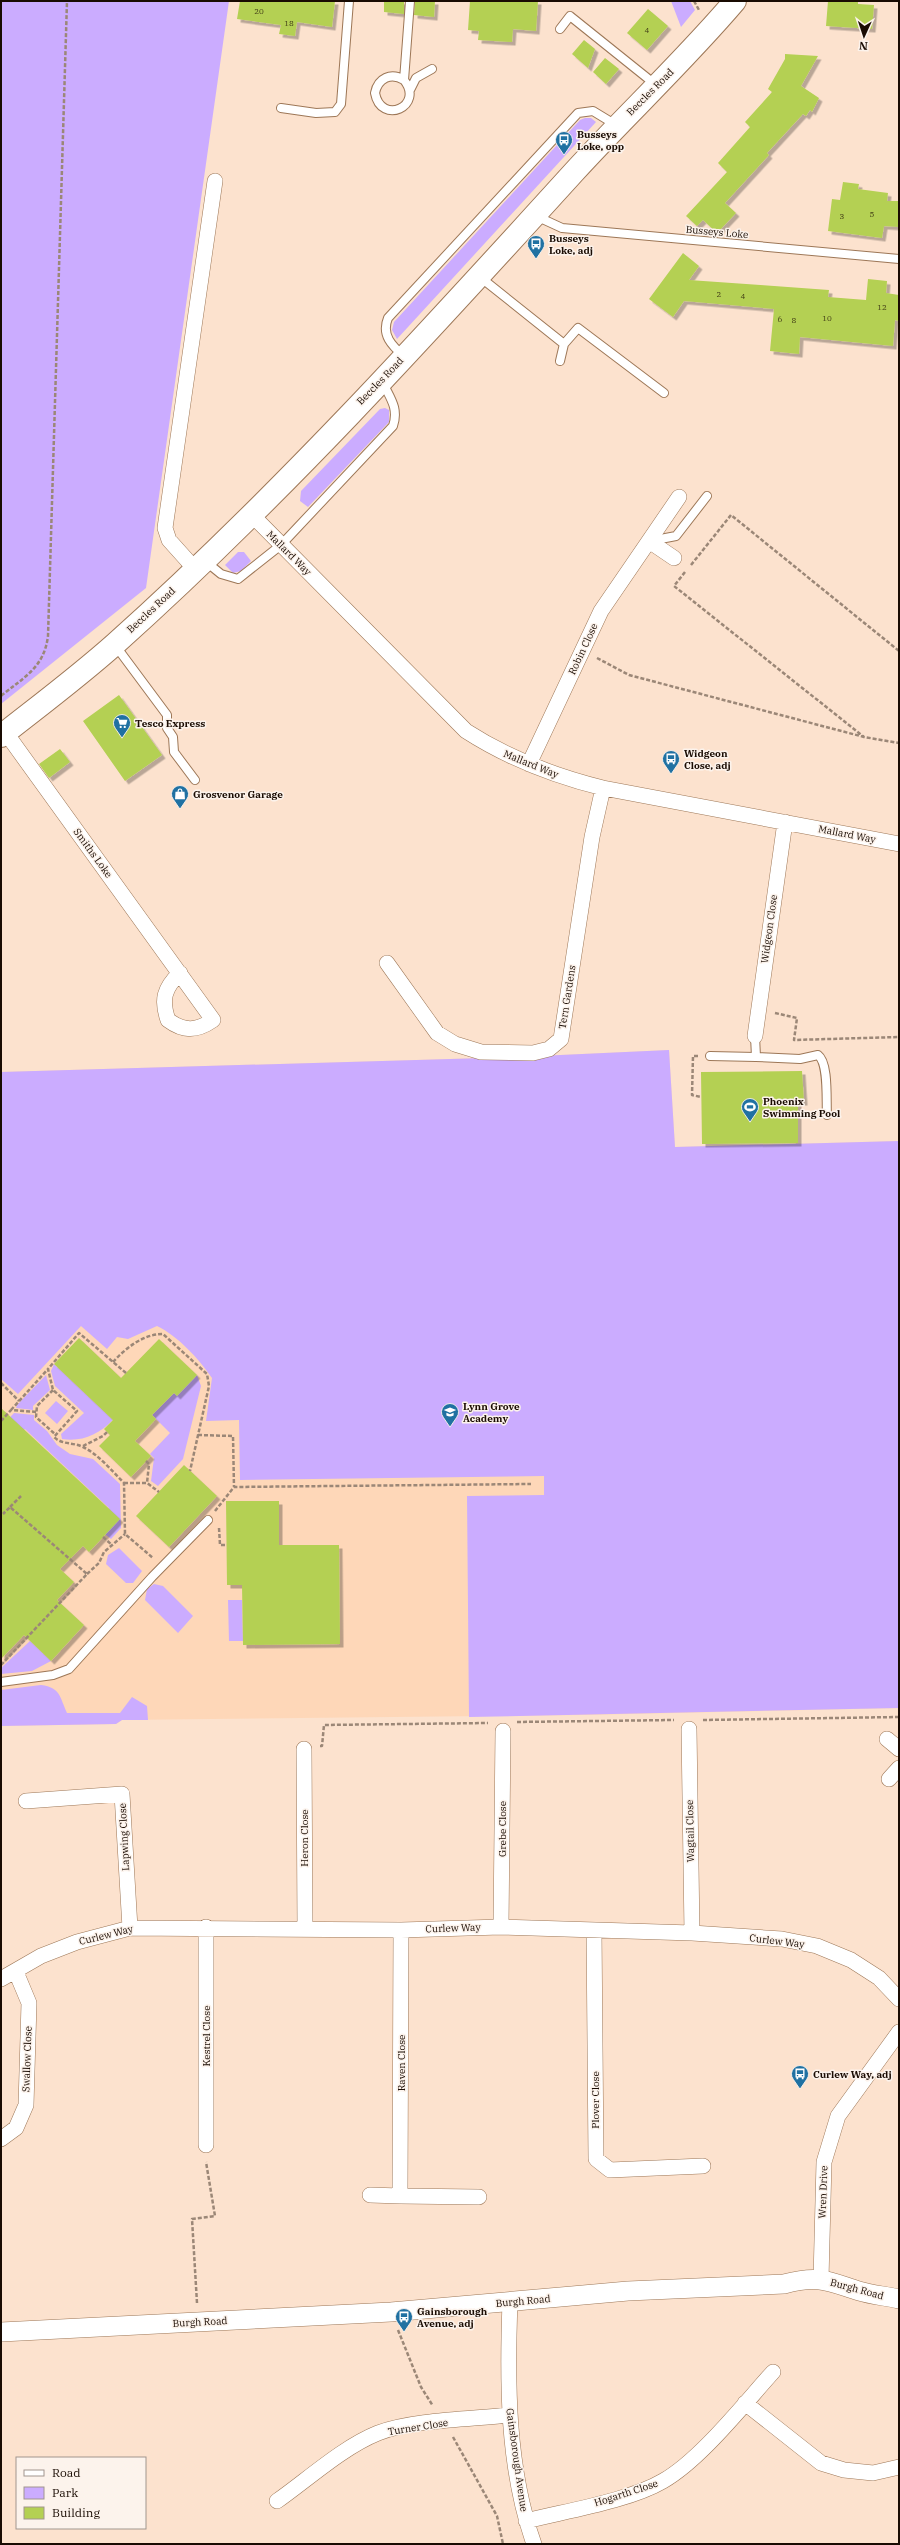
<svg xmlns="http://www.w3.org/2000/svg" width="900" height="2545" viewBox="0 0 900 2545" font-family="'IBM Plex Serif',serif">
	<defs>
		<filter id="shadow"><feDropShadow dx="3.5" dy="3.5" stdDeviation="0" flood-color="#0004"/></filter>
	</defs>
	<rect width="100%" height="100%" fill="#fce2ce"/>
	<path fill="#fed7b8" d="M 669,1050 L 675,1147 L 899,1141 L 899,1708 L 584,1715 L 122,1720 L 116,1724 L 1,1726 L 1,1072 L 517,1057 Z"/>
	<path fill="#cbacff" d="M 1,1 L 229,1 L 146,588 L 1,704 Z
		M 671,1 L 690,1 L 695,10 L 681,27 Z
		M 585,118 L 591,118 L 596,122 L 397,339 L 392,330 L 394,322 L 580,120 Z
		M 385,408 L 389,410 L 389,422 L 308,507 L 300,501 L 301,491 L 380,409 Z
		M 238,552 L 244,552 L 251,561 L 241,571 L 233,573 L 225,565 Z
		M 669,1050 L 675,1147 L 899,1141 L 899,1708 L 469,1717 L 467,1496 L 544,1495 L 544,1476 L 240,1480 L 239,1420 L 206,1421 L 212,1378 C 199,1359 178,1336 157,1326 L 128,1339 L 117,1337 L 107,1349 L 81,1326 L 18,1394 L 1,1379 L 1,1072 L 517,1057 Z
		M 54,1364 L 113,1420 C 98,1435 82,1442 62,1439 L 61,1434 L 84,1413 L 55,1386 L 51,1371 Z
		M 46,1375 L 50,1390 L 33,1406 L 33,1410 L 16,1408 L 17,1405 Z
		M 197,1375 L 201,1386 L 183,1459 L 158,1486 L 151,1481 L 154,1458 L 150,1454 L 170,1433 L 152,1415 L 174,1393 L 177,1395 Z
		M 56,1401 L 68,1411 L 57,1424 L 45,1413 Z
		M 14,1413 L 34,1415 L 34,1420 L 47,1431 L 57,1445 L 70,1454 L 93,1459 L 120,1484 L 121,1528 L 111,1539 L 105,1534 L 105,1514 L 109,1508 L 25,1429 L 10,1443 L 1,1427 Z
		M 119,1548 L 142,1571 L 133,1583 L 126,1583 L 106,1564 L 108,1555 Z
		M 154,1584 L 163,1586 L 193,1616 L 178,1633 L 145,1600 L 147,1589 Z
		M 228,1600 L 242,1600 L 243,1641 L 229,1641 Z
		M 30,1641 L 51,1661 L 32,1671 L 1,1674 L 1,1668 Z
		M 41,1685 C 61,1688 59,1696 67,1713 L 120,1713 L 132,1697 L 147,1706 L 148,1720 L 122,1720 L 116,1724 L 1,1726 L 1,1690 Z"/>
	<path fill="#b4d053" filter="url(#shadow)" d="M 240,1 L 335,1 L 332,27 L 297,22 L 295,36 L 279,34 L 281,25 L 237,19 Z
		M 384,1 L 404,1 L 404,14 L 384,12 Z
		M 415,1 L 435,1 L 434,17 L 414,15 Z
		M 470,1 L 538,1 L 536,31 L 513,29 L 512,42 L 478,40 L 479,31 L 468,30 Z
		M 828,1 L 858,1 L 858,4 L 874,5 L 872,29 L 826,26 Z
		M 648,9 L 668,26 L 647,50 L 627,33 Z
		M 584,40 L 595,49 L 588,68 L 572,54 Z
		M 785,54 L 818,56 L 801,86 L 819,98 L 812,112 L 810,110 L 806,116 L 803,114 L 767,153 L 769,155 L 725,203 L 736,213 L 717,233 L 703,220 L 697,226 L 686,216 L 727,172 L 718,163 L 750,127 L 745,122 L 772,92 L 768,89 L 785,59 Z
		M 605,58 L 619,69 L 606,84 L 593,72 Z
		M 843,182 L 859,184 L 858,189 L 888,193 L 887,201 L 899,201 L 899,227 L 884,226 L 882,238 L 828,231 L 832,199 L 840,200 Z
		M 683,253 L 699,266 L 689,280 L 829,290 L 828,297 L 866,300 L 868,279 L 887,281 L 886,293 L 899,295 L 899,321 L 895,320 L 893,346 L 800,337 L 799,354 L 770,351 L 774,309 L 684,301 L 673,317 L 649,299 Z
		M 119,695 L 162,755 L 125,781 L 83,721 Z
		M 60,749 L 70,762 L 49,778 L 39,764 Z
		M 802,1071 L 804,1102 L 798,1102 L 798,1143 L 702,1144 L 701,1072 Z
		M 79,1338 L 121,1378 L 159,1339 L 197,1375 L 177,1396 L 174,1393 L 152,1415 L 156,1419 L 135,1441 L 151,1456 L 131,1477 L 99,1446 L 110,1435 L 104,1429 L 113,1420 L 54,1364 Z
		M 1,1408 L 120,1519 L 89,1552 L 83,1546 L 60,1569 L 74,1582 L 57,1600 L 84,1625 L 51,1661 L 24,1635 L 1,1659 Z
		M 184,1465 L 217,1496 L 169,1547 L 136,1516 Z
		M 226,1501 L 279,1501 L 279,1545 L 339,1545 L 340,1644 L 243,1645 L 242,1585 L 227,1585 Z"/>
	<g fill="none" stroke-linecap="round" stroke-linejoin="round">
		<defs>
			<path id="service" d="M 560,29 L 570,16 L 656,85
				M 404,80 C 391,72 378,78 375,93 C 381,126 425,106 404,80 L 410,1
				M 410,90 L 416,78 L 432,69
				M 281,108 L 316,113 L 335,112 L 341,104 L 349,1
				M 536,216 L 562,228 L 899,259
				M 480,277 L 564,344 L 578,328 L 664,393
				M 404,356 C 392,346 381,335 388,318 L 578,113 L 593,111 L 616,125
				M 560,361 L 564,344
				M 650,541 L 676,536 L 707,496
				M 205,561 L 221,574 L 238,579 L 281,545 L 393,426 C 399,408 390,398 383,383
				M 115,645 L 167,715 L 167,728 L 173,737 L 174,752 L 195,780
				M 755,1036 L 756,1057 L 800,1059 L 818,1055 C 829,1063 826,1101 827,1115
				M 710,1056 L 756,1057
				M 1,1682 L 53,1675 L 69,1669 L 152,1577 L 208,1520"/>
			<path id="minor" d="M 252,515 L 466,731 C 508,758 554,776 603,788 L 899,844
				M 649,541 L 674,558
				M 195,569 L 169,540 L 165,528 L 215,181
				M 6,733 L 213,1020 C 197,1031 184,1032 168,1020 C 161,1000 164,988 180,973
				M 529,764 L 601,611 L 679,497
				M 387,963 L 437,1033 L 455,1044 L 481,1052 L 533,1053 L 549,1049 L 561,1039 L 592,837 L 603,788
				M 755,1036 L 785,822
				M 689,1729 L 692,1933
				M 887,1739 L 899,1749
				M 304,1749 L 305,1928
				M 889,1779 L 899,1768
				M 26,1801 L 122,1794 L 130,1928
				M 206,1927 L 206,2145
				M 501,1927 L 503,1731
				M 401,1930 L 400,2196 L 479,2197
				M 594,1930 L 596,2159 L 610,2170 L 703,2166
				M 1,1979 L 41,1956 L 77,1942 L 130,1928 L 401,1930 L 501,1927 L 692,1933 L 782,1939 L 817,1946 L 851,1960 L 879,1978 L 899,1999
				M 1,2139 L 16,2128 L 26,2105 L 29,2003 L 16,1972
				M 370,2195 L 400,2196
				M 821,2279 L 824,2162 L 838,2116 L 899,2032
				M 510,2302 C 507,2382 507,2468 534,2544
				M 745,2403 L 821,2463 L 844,2470 L 873,2473 L 899,2467
				M 277,2501 C 307,2480 343,2447 378,2433 C 411,2420 472,2419 509,2415
				M 526,2521 C 565,2511 629,2501 663,2481 C 700,2460 744,2404 773,2372"/>
			<path id="tertiary" d="M 1,2332 L 391,2312 L 628,2291 L 784,2284 C 819,2275 827,2281 859,2291 C 872,2295 886,2296 899,2299"/>
			<path id="trunk" d="M 1,736 C 39,706 78,677 115,644 C 278,498 426,335 574,172 C 627,114 684,61 735,1"/>
		</defs>
		<use href="#service" stroke="#9d7757" stroke-width="10"/>
		<use href="#minor" stroke="#9d7757" stroke-width="16"/>
		<use href="#tertiary" stroke="#9d7757" stroke-width="20"/>
		<use href="#trunk" stroke="#9d7757" stroke-width="24"/>
		<path stroke="#9b8777" stroke-width="2.5" stroke-dasharray="4 2" stroke-linecap="butt" d="M 694,1 L 699,10
			M 691,565 L 731,515 L 899,651
			M 685,572 L 674,586 L 864,737
			M 597,658 L 629,675 L 864,737 L 899,743
			M 1,696 C 24,677 44,668 48,636 L 67,1
			M 775,1013 L 797,1018 L 794,1040 L 899,1037
			M 698,1056 L 693,1056 L 692,1095 L 701,1097
			M 113,1362 C 126,1348 143,1334 163,1334 L 207,1374 L 209,1386 L 190,1471
			M 126,1373 L 79,1333 L 48,1369 L 53,1390 L 77,1411 L 54,1437 C 62,1445 73,1442 83,1447 C 98,1454 112,1471 124,1483 L 125,1534 L 153,1558
			M 1,1383 L 19,1401
			M 53,1390 L 37,1406 L 36,1417 L 56,1435
			M 11,1410 L 48,1369
			M 1,1421 L 11,1410 L 37,1412
			M 198,1435 L 233,1436 L 234,1487
			M 83,1446 L 103,1436 L 107,1432
			M 146,1461 L 149,1464 L 147,1483
			M 124,1483 L 147,1483 L 159,1492
			M 10,1507 L 21,1496
			M 215,1511 L 234,1487 L 531,1484
			M 219,1528 L 220,1545 L 227,1545
			M 103,1537 L 112,1545
			M 87,1574 L 99,1563 L 104,1552 L 125,1534
			M 1,1665 L 87,1574 L 10,1507 L 3,1514
			M 703,1720 L 899,1717
			M 517,1722 L 674,1720
			M 320,1746 L 322,1746 L 324,1725 L 488,1723
			M 197,2303 L 192,2219 L 215,2216 L 206,2162
			M 398,2330 L 421,2387 L 433,2406
			M 453,2437 L 497,2516 L 503,2544"/>
		<use href="#service" stroke="#fff" stroke-width="8"/>
		<use href="#minor" stroke="#fff" stroke-width="15"/>
		<use href="#tertiary" stroke="#fff" stroke-width="19"/>
		<use href="#trunk" stroke="#fff" stroke-width="22"/>
	</g>
	<defs>
		<symbol id="bus-pin" viewBox="-11 -11 22 30"><path d="M0 17L-7.5 6A9.5 9.5 0 1 1 7.5 6Z" fill="#2071a2" stroke="#fcf3ec"/><path d="M-5-6H5V4H4V6H2V4H-2V6H-4V4H-5ZM-3.5-4V0h7V-4ZM-3.5 1.2v1.5H-2V1.2ZM2 1.2v1.5H3.5V1.2Z" fill="#fff"/></symbol>
		<symbol id="supermarket-pin" viewBox="-11 -11 22 30"><path d="M0 17L-7.5 6A9.5 9.5 0 1 1 7.5 6Z" fill="#2071a2" stroke="#fcf3ec"/><path d="M-6-5.5h2.5l.6 2H6L4.5 2H-2.5L-4.4-4H-6ZM-1.5 3.2a1.3 1.3 0 1 0 .1 0ZM3 3.2a1.3 1.3 0 1 0 .1 0Z" fill="#fff"/></symbol>
		<symbol id="shop-pin" viewBox="-11 -11 22 30"><path d="M0 17L-7.5 6A9.5 9.5 0 1 1 7.5 6Z" fill="#2071a2" stroke="#fcf3ec"/><path d="M-5-2.5h2.3a2.7 3.5 0 0 1 5.4 0H5L5.5 6h-11ZM-1.5-2.5h3a1.5 2.3 0 0 0-3 0Z" fill="#fff"/></symbol>
		<symbol id="stadium-pin" viewBox="-11 -11 22 30"><path d="M0 17L-7.5 6A9.5 9.5 0 1 1 7.5 6Z" fill="#2071a2" stroke="#fcf3ec"/><path d="M0-5a6.5 5 0 1 0 0 10a6.5 5 0 1 0 0-10ZM-3.5-1.8h7v3.6h-7Z" fill="#fff"/></symbol>
		<symbol id="school-pin" viewBox="-11 -11 22 30"><path d="M0 17L-7.5 6A9.5 9.5 0 1 1 7.5 6Z" fill="#2071a2" stroke="#fcf3ec"/><path d="M0-5L7-2L0 1L-7-2ZM-4 1L0 2.5L4 1V4Q0 6-4 4Z" fill="#fff"/></symbol>
	</defs>
	<g fill-rule="evenodd">
		<use href="#bus-pin" x="554" y="130" width="20" height="27"/>
		<use href="#bus-pin" x="526" y="234" width="20" height="27"/>
		<use href="#supermarket-pin" x="112" y="713" width="20" height="27"/>
		<use href="#bus-pin" x="661" y="749" width="20" height="27"/>
		<use href="#shop-pin" x="170" y="784" width="20" height="27"/>
		<use href="#stadium-pin" x="740" y="1097" width="20" height="27"/>
		<use href="#school-pin" x="440" y="1402" width="20" height="27"/>
		<use href="#bus-pin" x="790" y="2064" width="20" height="27"/>
		<use href="#bus-pin" x="394" y="2307" width="20" height="27"/>
	</g>
	<g text-anchor="middle" dominant-baseline="central" stroke-width="3" stroke-linejoin="round" paint-order="stroke">
		<g font-size="8" fill="#403c16">
			<text x="259" y="11">20</text>
			<text x="289" y="23">18</text>
			<text x="647" y="30">4</text>
			<text x="872" y="214">5</text>
			<text x="842" y="216">3</text>
			<text x="719" y="294">2</text>
			<text x="743" y="296">4</text>
			<text x="882" y="307">12</text>
			<text x="827" y="318">10</text>
			<text x="780" y="319">6</text>
			<text x="794" y="320">8</text>
		</g>
		<g font-size="10" fill="#190b02" stroke="#fcf3ec">
			<text transform="translate(650 92) rotate(-45)">Beccles Road</text>
			<text transform="translate(717 232) rotate(5)">Busseys Loke</text>
			<text transform="translate(380 381) rotate(-46)">Beccles Road</text>
			<text transform="translate(289 553) rotate(45)">Mallard Way</text>
			<text transform="translate(151 610) rotate(-43)">Beccles Road</text>
			<text transform="translate(583 649) rotate(-65)">Robin Close</text>
			<text transform="translate(531 764) rotate(22)">Mallard Way</text>
			<text transform="translate(847 834) rotate(11)">Mallard Way</text>
			<text transform="translate(93 853) rotate(54)">Smiths Loke</text>
			<text transform="translate(769 929) rotate(-82)">Widgeon Close</text>
			<text transform="translate(567 997) rotate(-81)">Tern Gardens</text>
			<text transform="translate(502 1829) rotate(-90)">Grebe Close</text>
			<text transform="translate(690 1831) rotate(-91)">Wagtail Close</text>
			<text transform="translate(124 1837) rotate(-93)">Lapwing Close</text>
			<text transform="translate(304 1838) rotate(-90)">Heron Close</text>
			<text transform="translate(453 1928) rotate(-2)">Curlew Way</text>
			<text transform="translate(106 1935) rotate(-14)">Curlew Way</text>
			<text transform="translate(777 1941) rotate(7)">Curlew Way</text>
			<text transform="translate(206 2036) rotate(-90)">Kestrel Close</text>
			<text transform="translate(27 2059) rotate(-88)">Swallow Close</text>
			<text transform="translate(401 2063) rotate(-90)">Raven Close</text>
			<text transform="translate(595 2100) rotate(-90)">Plover Close</text>
			<text transform="translate(823 2192) rotate(-88)">Wren Drive</text>
			<text transform="translate(857 2289) rotate(15)">Burgh Road</text>
			<text transform="translate(523 2301) rotate(-5)">Burgh Road</text>
			<text transform="translate(200 2322) rotate(-3)">Burgh Road</text>
			<text transform="translate(418 2427) rotate(-9)">Turner Close</text>
			<text transform="translate(517 2460) rotate(82)">Gainsborough Avenue</text>
			<text transform="translate(626 2493) rotate(-18)">Hogarth Close</text>
		</g>
		<g font-size="10" font-weight="bold" fill="#190b02" stroke="#fcf3ec" text-anchor="start">
			<text x="577" y="134">Busseys<tspan x="577" dy="12">Loke, opp</tspan></text>
			<text x="549" y="238">Busseys<tspan x="549" dy="12">Loke, adj</tspan></text>
			<text x="135" y="723">Tesco Express</text>
			<text x="684" y="753">Widgeon<tspan x="684" dy="12">Close, adj</tspan></text>
			<text x="193" y="794">Grosvenor Garage</text>
			<text x="763" y="1101">Phoenix<tspan x="763" dy="12">Swimming Pool</tspan></text>
			<text x="463" y="1406">Lynn Grove<tspan x="463" dy="12">Academy</tspan></text>
			<text x="813" y="2074">Curlew Way, adj</text>
			<text x="417" y="2311">Gainsborough<tspan x="417" dy="12">Avenue, adj</tspan></text>
		</g>
	</g>
	<rect width="900" height="2545" fill="none" stroke="#190b02" stroke-width="4"/>
	<rect x="16" y="2457" width="130" height="72" fill="#fcf3ec" stroke="#a1968e"/>
	<rect x="24" y="2470" width="20" height="6" fill="#ffffff" stroke="#a1968e"/>
	<text x="52" y="2477" font-size="12" fill="#190b02">Road</text>
	<rect x="24" y="2487" width="20" height="12" fill="#cbacff" stroke="#a1968e"/>
	<text x="52" y="2497" font-size="12" fill="#190b02">Park</text>
	<rect x="24" y="2507" width="20" height="12" fill="#b4d053" stroke="#a1968e"/>
	<text x="52" y="2517" font-size="12" fill="#190b02">Building</text>
	<g transform="translate(864 36) rotate(183)" stroke="#fcf3ec" stroke-width="3" paint-order="stroke">
	<path d="M0-3L7 15L0 10L-7 15Z" fill="#190b02"/>
	<text y="-6" font-size="11" font-weight="bold" text-anchor="middle" fill="#190b02">N</text>
	</g>
</svg>
